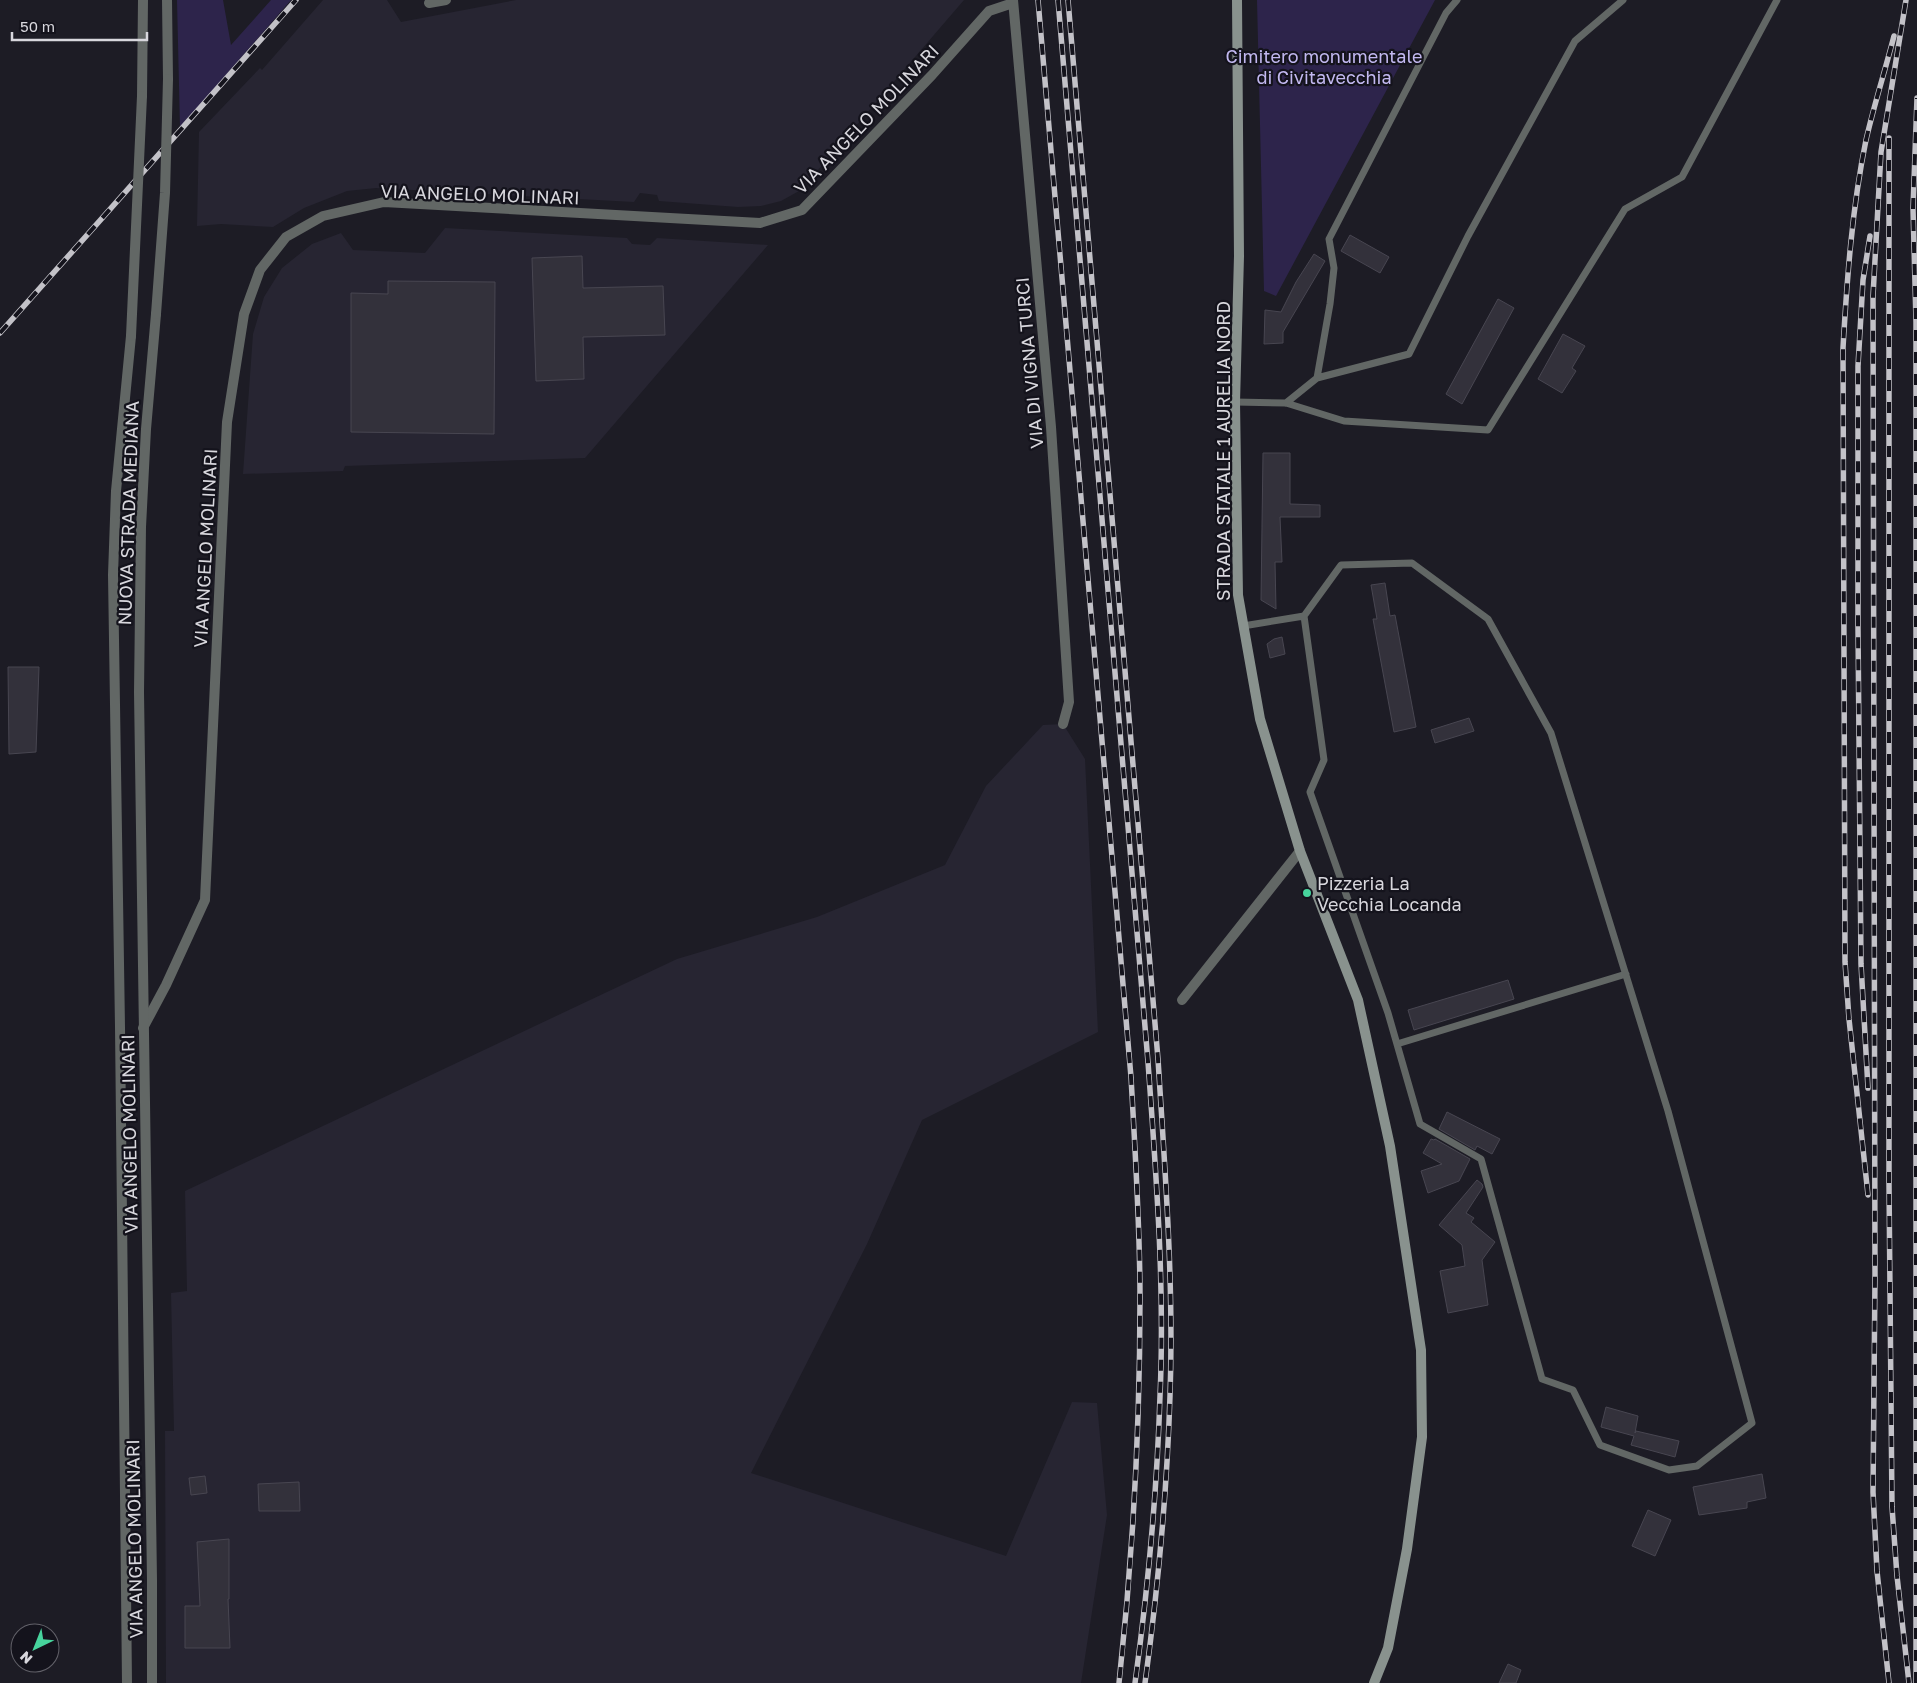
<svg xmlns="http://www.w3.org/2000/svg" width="1917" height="1683" viewBox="0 0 1917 1683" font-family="'Golos Text',sans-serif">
	<rect width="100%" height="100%" fill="#1d1c25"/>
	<path fill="#272532" d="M 323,0 L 387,0 L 401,22 L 516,0 L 964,0 L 805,185 L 799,191 L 781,201 L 761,206 L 738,207 L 659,201 L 657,195 L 640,193 L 634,202 L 376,188 L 347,191 L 304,208 L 273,227 L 221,224 L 197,226 L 199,132 L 260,68 L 262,70 Z
		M 445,228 L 627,238 L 632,244 L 650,245 L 657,238 L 768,245 L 585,458 L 345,466 L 343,471 L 243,474 L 253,334 L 264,297 L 282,268 L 312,244 L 341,233 L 353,250 L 425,253 Z
		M 1063,724 L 1085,759 L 1098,1032 L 922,1120 L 867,1244 L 751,1473 L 1006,1556 L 1072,1402 L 1097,1403 L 1107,1515 L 1081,1683 L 166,1683 L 165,1431 L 174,1431 L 171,1293 L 187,1291 L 185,1191 L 677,959 L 817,917 L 945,865 L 986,786 L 1043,725 Z"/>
	<path fill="#2d244b" d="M 177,0 L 223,0 L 231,45 L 271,0 L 291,0 L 180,128 Z
		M 1257,0 L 1435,0 L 1276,296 L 1264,291 Z"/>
	<path fill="#33313b" stroke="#484651" d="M 1350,235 L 1389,257 L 1380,273 L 1341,251 Z
		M 1314,254 L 1325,261 L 1283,332 L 1283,343 L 1264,344 L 1265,310 L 1281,312 L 1296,282 Z
		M 582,256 L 583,288 L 663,286 L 665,335 L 583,337 L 584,379 L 536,381 L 532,258 Z
		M 388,281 L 495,282 L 494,434 L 351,432 L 351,293 L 388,294 Z
		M 1498,299 L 1514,308 L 1462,404 L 1446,394 Z
		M 1563,334 L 1585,346 L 1572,368 L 1576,371 L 1562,393 L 1538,379 Z
		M 1263,453 L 1290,453 L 1290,504 L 1320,505 L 1320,517 L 1280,517 L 1282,562 L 1275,562 L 1276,609 L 1261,600 Z
		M 1385,583 L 1390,616 L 1395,615 L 1416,727 L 1394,732 L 1373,619 L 1377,619 L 1371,585 Z
		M 1282,637 L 1285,654 L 1270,658 L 1267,644 L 1274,639 Z
		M 8,667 L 39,667 L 36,752 L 9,754 Z
		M 1469,718 L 1474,731 L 1435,743 L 1431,730 Z
		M 1508,980 L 1514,999 L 1414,1030 L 1408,1010 Z
		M 1447,1112 L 1500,1139 L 1492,1154 L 1477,1146 L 1475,1150 L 1439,1129 Z
		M 1431,1139 L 1434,1140 L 1435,1139 L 1470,1159 L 1459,1181 L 1428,1193 L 1421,1171 L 1442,1164 L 1423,1153 Z
		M 1477,1180 L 1482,1184 L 1483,1187 L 1466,1213 L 1474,1218 L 1471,1222 L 1495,1242 L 1482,1260 L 1488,1305 L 1448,1313 L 1440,1271 L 1465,1266 L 1462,1245 L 1439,1225 Z
		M 1606,1407 L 1638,1416 L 1635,1433 L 1636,1431 L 1679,1441 L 1675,1457 L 1631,1445 L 1634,1436 L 1601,1427 Z
		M 1762,1474 L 1766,1498 L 1747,1502 L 1747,1508 L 1699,1515 L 1693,1487 Z
		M 205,1476 L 207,1493 L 191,1495 L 189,1478 Z
		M 299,1482 L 300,1511 L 259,1511 L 258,1484 Z
		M 1648,1510 L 1671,1520 L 1655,1556 L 1632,1546 Z
		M 229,1539 L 229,1599 L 228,1599 L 230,1648 L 185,1648 L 185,1606 L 200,1606 L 197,1542 Z
		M 1508,1664 L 1521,1670 L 1516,1683 L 1499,1683 Z"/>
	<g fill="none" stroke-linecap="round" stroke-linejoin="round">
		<path stroke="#626765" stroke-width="7" d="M 1317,378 L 1330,304 L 1334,268 L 1329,239 L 1446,13 L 1457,0
			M 1235,402 L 1286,403 L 1344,421 L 1488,430 L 1625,209 L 1682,177 L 1777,0
			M 1286,403 L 1317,378 L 1409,354 L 1468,236 L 1575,41 L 1623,0
			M 1243,626 L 1304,616 L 1324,760 L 1310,792 L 1388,1013 L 1420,1124 L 1481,1159 L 1542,1379 L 1573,1390 L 1600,1445 L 1669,1470 L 1697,1466 L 1752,1423 L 1668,1111 L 1551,733 L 1488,619 L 1412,563 L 1341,565 L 1304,616
			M 1397,1044 L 1626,974"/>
		<path stroke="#626765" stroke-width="10" d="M 1013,0 L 1051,427 L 1069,702 L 1063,724
			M 429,3 L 446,0
			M 1182,1000 L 1300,851
			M 143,1028 L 166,985 L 205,900 L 227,422 L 244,314 L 260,270 L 286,237 L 323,216 L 384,202 L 760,223 L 802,210 L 932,75 L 989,11 L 1013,3"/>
		<path stroke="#626765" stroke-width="10" d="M 167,0 L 168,79
			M 142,96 L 143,0
			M 127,1683 L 120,1027 L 113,575 L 116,491 L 131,336
			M 152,1683 L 152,1580 L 139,692 L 141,527 L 146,429 L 156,314"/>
		<path stroke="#89928e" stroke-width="10" d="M 1237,0 L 1239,256 L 1235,402 L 1238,595 L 1260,719 L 1300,851 L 1358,1000 L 1390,1146 L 1421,1350 L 1422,1437 L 1407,1549 L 1388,1648 L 1374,1683"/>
		<defs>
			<path id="rail" d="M 1038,0 L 1131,1077 C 1135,1150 1140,1224 1140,1297 C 1140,1426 1133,1555 1119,1683
				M 1058,0 L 1148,1062 C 1156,1173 1165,1285 1160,1396 C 1157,1492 1148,1588 1135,1683
				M 1068,0 L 1158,1059 C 1165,1171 1174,1284 1170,1396 C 1167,1492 1158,1588 1145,1683
				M 1889,138 L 1889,1183 L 1892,1507 L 1897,1576 L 1909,1683
				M 0,333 L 296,0
				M 1868,1088 L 1861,964 L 1858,627 L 1858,366 L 1863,280 L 1870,236
				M 1868,1195 L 1849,1019 L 1845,962 L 1843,348 C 1847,279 1852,208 1866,140 C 1874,105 1885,71 1894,36
				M 1889,1683 L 1877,1571 L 1873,1492 L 1875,1277 L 1873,296 L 1881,152 L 1906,0
				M 1916,1683 L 1916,322 L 1913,208 L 1917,98"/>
		</defs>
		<use href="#rail" stroke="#c3c2c8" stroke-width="5.5"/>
		<use href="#rail" stroke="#14131c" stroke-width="4" stroke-dasharray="11" stroke-linecap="butt"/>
		<path stroke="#626765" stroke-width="10" d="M 156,314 L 165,193 L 168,79
			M 131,336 L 142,96"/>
	</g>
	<circle fill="#47d49d" stroke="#14131c" stroke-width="2" cx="1307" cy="893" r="5"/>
	<g text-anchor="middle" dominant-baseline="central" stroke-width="4.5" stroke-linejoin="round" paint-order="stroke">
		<g font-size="18" fill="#c2b8f0" stroke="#14131c">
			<text x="1324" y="56">Cimitero monumentale<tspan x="1324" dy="21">di Civitavecchia</tspan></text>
		</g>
		<g font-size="18" fill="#d8d7dd" stroke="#14131c">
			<text transform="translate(866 119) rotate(-46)">VIA ANGELO MOLINARI</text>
			<text transform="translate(480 194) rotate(2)">VIA ANGELO MOLINARI</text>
			<text transform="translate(1029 363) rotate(-95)">VIA DI VIGNA TURCI</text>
			<text transform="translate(1223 451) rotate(-90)">STRADA STATALE 1 AURELIA NORD</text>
			<text transform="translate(128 513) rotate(-88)">NUOVA STRADA MEDIANA</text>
			<text transform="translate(205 548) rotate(-87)">VIA ANGELO MOLINARI</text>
			<text transform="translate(129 1134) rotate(-91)">VIA ANGELO MOLINARI</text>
			<text transform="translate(134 1539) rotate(-91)">VIA ANGELO MOLINARI</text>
		</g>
		<g font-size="18" fill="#d8d7dd" stroke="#14131c" text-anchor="start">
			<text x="1317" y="883">Pizzeria La<tspan x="1317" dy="21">Vecchia Locanda</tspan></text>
		</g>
	</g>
	<g transform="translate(35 1648) rotate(223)"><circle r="24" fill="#14131c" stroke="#626169"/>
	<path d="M0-4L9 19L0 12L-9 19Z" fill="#47d49d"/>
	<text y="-8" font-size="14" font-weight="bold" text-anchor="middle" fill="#d8d7dd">N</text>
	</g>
	<path d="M12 32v8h135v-8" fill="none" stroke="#d8d7dd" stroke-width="2.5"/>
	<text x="20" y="32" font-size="15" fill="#d8d7dd" stroke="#14131c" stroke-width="4" paint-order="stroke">50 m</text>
</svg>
